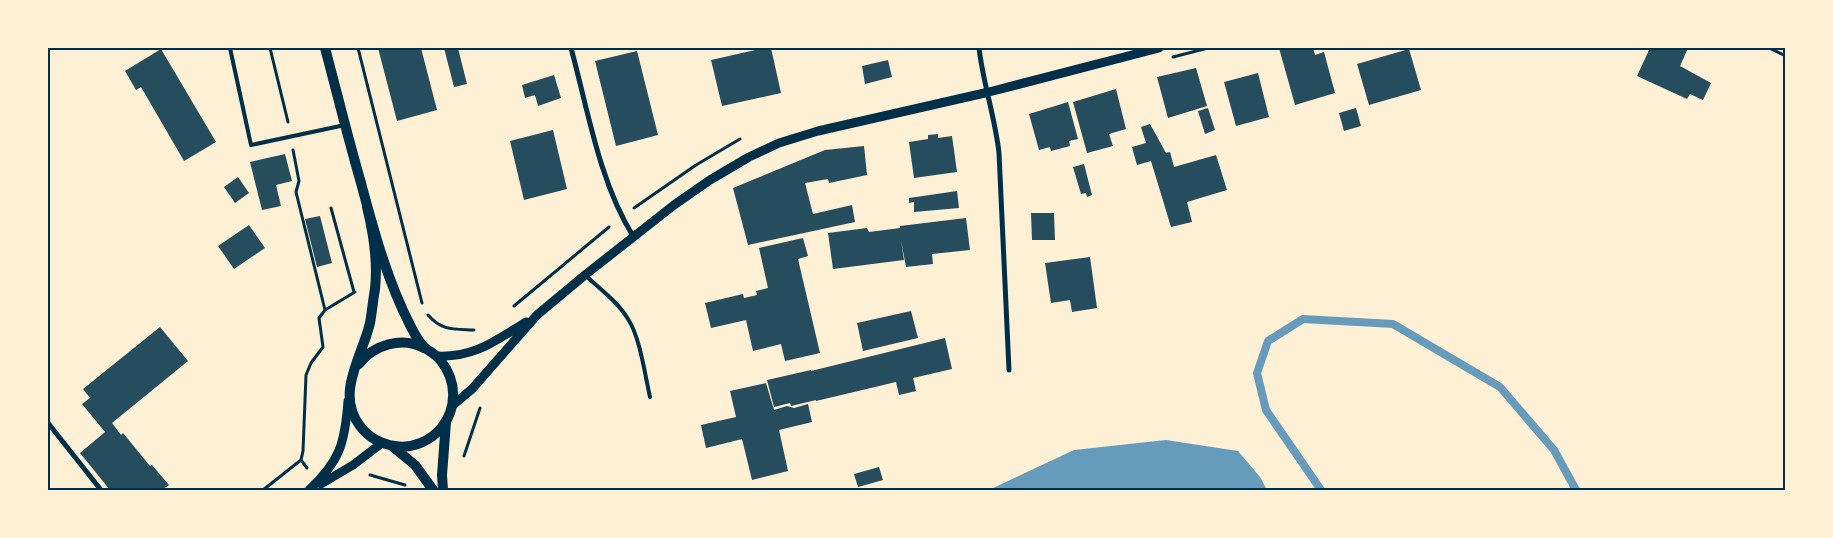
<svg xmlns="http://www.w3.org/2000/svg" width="1833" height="538" viewBox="0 0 1833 538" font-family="Inter,sans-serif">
	<rect width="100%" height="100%" fill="#fdf0d5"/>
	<path fill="#669bbc" d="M 1166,440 L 1238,451 L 1260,477 L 1267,490 L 989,490 L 1074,450 Z"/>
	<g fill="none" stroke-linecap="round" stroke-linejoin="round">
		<path stroke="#669bbc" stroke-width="8" d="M 1321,490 L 1266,410 L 1257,373 L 1268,341 L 1303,319 L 1393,324 L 1500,387 L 1554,450 L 1576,490"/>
	</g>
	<path fill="#264d5e" d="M 378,48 L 421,48 L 437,110 L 397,121 Z
		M 444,48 L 458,48 L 467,84 L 454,87 Z
		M 764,48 L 771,48 L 781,93 L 722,106 L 711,60 Z
		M 1279,48 L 1313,48 L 1315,55 L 1324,52 L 1335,93 L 1295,105 Z
		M 1650,48 L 1688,48 L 1680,66 L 1711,83 L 1703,100 L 1690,94 L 1687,99 L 1637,76 Z
		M 161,49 L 216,142 L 184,161 L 141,87 L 136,90 L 125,71 Z
		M 1409,49 L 1421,90 L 1369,105 L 1357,64 Z
		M 637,51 L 658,135 L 616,146 L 595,61 Z
		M 888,60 L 892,77 L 865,84 L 862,66 Z
		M 1196,68 L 1207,106 L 1168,118 L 1157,77 Z
		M 1258,73 L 1269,117 L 1236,126 L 1224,82 Z
		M 554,75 L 561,98 L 538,106 L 535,95 L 525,98 L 522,85 Z
		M 1116,89 L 1126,129 L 1109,134 L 1113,146 L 1087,153 L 1073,102 Z
		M 1068,102 L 1078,139 L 1069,141 L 1070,146 L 1051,151 L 1050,147 L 1039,150 L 1029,114 Z
		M 1208,108 L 1215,130 L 1205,134 L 1198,111 Z
		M 1356,108 L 1361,126 L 1344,131 L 1339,113 Z
		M 1150,124 L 1166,153 L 1170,152 L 1174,167 L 1216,155 L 1227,190 L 1187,202 L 1192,222 L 1171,227 L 1151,161 L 1137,165 L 1132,147 L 1146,143 L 1141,127 Z
		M 553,130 L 567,189 L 524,200 L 510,141 Z
		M 938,134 L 938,138 L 952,136 L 957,172 L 914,178 L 909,142 L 928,139 L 928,135 Z
		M 864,146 L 867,175 L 829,183 L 828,179 L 805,183 L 813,214 L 852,205 L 855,222 L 748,245 L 733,188 L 825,150 Z
		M 285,154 L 292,181 L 276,185 L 281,206 L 262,210 L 250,162 Z
		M 1084,164 L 1092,195 L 1087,197 L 1086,193 L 1081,194 L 1073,167 Z
		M 238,177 L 249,193 L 235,203 L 224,187 Z
		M 957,191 L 959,208 L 914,212 L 914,202 L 909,203 L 909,198 Z
		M 1031,213 L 1054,213 L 1055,240 L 1032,240 Z
		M 320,216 L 332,263 L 317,267 L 305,219 Z
		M 966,218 L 970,250 L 932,254 L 933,264 L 906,267 L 901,240 L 904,260 L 833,269 L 828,233 L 867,228 L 869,232 L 900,228 L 900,226 Z
		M 249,225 L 265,248 L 234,269 L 218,246 Z
		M 803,238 L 808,256 L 798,259 L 820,353 L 785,361 L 781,344 L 753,351 L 746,320 L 711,328 L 705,303 L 743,294 L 744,298 L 757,295 L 756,291 L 768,288 L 759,248 Z
		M 1090,257 L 1097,308 L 1072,312 L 1070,300 L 1051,303 L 1045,263 Z
		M 911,311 L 918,338 L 863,351 L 857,323 Z
		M 160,327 L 188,361 L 112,423 L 121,435 L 123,433 L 150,466 L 152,465 L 169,485 L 162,490 L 110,490 L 80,453 L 105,432 L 82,404 L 90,398 L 83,389 Z
		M 945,338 L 952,369 L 913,378 L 916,391 L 899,395 L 896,382 L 816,401 L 816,400 L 791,406 L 790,403 L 774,407 L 767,380 L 811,370 L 811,371 Z
		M 766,383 L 774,410 L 787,406 L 794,408 L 808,404 L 812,422 L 779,430 L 788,471 L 752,480 L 742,439 L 706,448 L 701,425 L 736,417 L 730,391 Z
		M 879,467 L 883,480 L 858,487 L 854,474 Z"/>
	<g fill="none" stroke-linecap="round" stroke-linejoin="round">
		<path stroke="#003049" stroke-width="3" d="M 270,48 L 288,122
			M 358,48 L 422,303
			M 1769,48 L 1786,56
			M 1173,57 L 1208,48
			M 293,150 L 299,181 L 296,192 L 325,310
			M 331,208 L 354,292
			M 634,208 L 696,165 L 740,139
			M 514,306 L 609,227
			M 428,315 C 442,331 453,329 474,330
			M 464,456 L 480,408
			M 307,468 L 301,460 L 303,451 L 306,375 L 311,363 L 323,347 L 319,318 L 325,310 L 355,292
			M 370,475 L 405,485
			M 263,490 L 301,460"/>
		<path stroke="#003049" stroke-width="4" d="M 230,48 L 251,145 L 345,125
			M 585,275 C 599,288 618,302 628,319 C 640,337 645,375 650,397"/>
		<path stroke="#003049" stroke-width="5" d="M 571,48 C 588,110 599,181 633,236
			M 979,48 C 983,83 995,117 999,153 L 1009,370
			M 48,423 L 101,490"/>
		<path stroke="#003049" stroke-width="9" d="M 436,356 C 474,358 495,341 526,322
			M 453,405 L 472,389 L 537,315 L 585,275 L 674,205 L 710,180 L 749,157 L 779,143 L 818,131 L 989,92 L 1159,48
			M 321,484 L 353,465 L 382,443
			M 309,490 C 340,461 345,443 348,401"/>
		<path stroke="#003049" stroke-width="10" d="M 325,48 C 337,93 348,138 361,183 C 374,231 387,280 410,325 C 414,333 418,341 424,347 C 430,352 437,355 441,361 C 457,381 457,408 442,427 C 431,441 412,449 395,446 C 381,444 369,438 360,426 C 335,394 362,357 370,323 C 372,312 373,300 375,289 C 378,261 374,235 367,207
			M 359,364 C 373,345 402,336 424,348
			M 393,447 L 415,465 L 433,490
			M 443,490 L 442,475 L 446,422"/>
	</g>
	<rect width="1833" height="538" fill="none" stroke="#fdf0d5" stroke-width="98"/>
	<rect x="49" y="49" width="1735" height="440" fill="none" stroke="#003049" stroke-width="2"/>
</svg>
